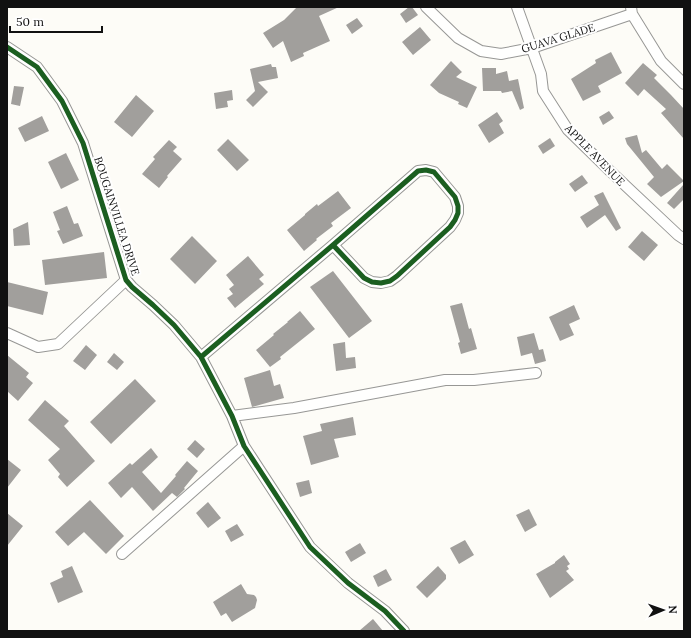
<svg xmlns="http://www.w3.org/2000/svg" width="691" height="638" viewBox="0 0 691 638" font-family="Lora,serif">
	<rect width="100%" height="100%" fill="#fdfcf7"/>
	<path fill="#a19f9c" d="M 297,7 L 339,7 L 319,16 L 330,41 L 303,53 L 304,56 L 291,62 L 283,41 L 273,48 L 263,33 L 284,20 Z
		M 409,7 L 412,7 L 418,15 L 406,23 L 400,14 Z
		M 357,18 L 363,26 L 352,34 L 346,25 Z
		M 420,27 L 431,40 L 413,55 L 402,42 Z
		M 611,52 L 622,73 L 598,86 L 601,92 L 583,101 L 571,79 L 596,63 L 595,60 Z
		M 451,61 L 462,72 L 456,77 L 477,87 L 467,108 L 458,104 L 459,102 L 439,93 L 430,85 Z
		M 643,63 L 657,75 L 654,78 L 671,95 L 684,109 L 684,139 L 661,113 L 666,109 L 644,89 L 638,96 L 625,83 Z
		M 271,64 L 272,67 L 276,67 L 278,78 L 258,82 L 268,92 L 253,107 L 246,100 L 255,91 L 250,69 Z
		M 482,68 L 496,68 L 496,74 L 507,71 L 509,81 L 518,79 L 524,108 L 520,110 L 512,91 L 502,93 L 501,91 L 483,91 Z
		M 14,86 L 24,87 L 20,106 L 11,104 Z
		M 232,90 L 233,100 L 227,101 L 228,107 L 216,109 L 214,93 Z
		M 136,95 L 154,111 L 132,137 L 114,122 Z
		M 609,111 L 614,118 L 603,125 L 599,117 Z
		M 497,112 L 503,121 L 499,124 L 504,133 L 489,143 L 478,125 Z
		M 42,116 L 49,131 L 25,142 L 18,128 Z
		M 637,135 L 642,153 L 646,150 L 662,169 L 667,164 L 684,181 L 661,197 L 647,184 L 654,177 L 627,144 L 625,138 Z
		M 550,138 L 555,146 L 543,154 L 538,146 Z
		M 228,139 L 249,160 L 237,171 L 217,150 Z
		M 169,140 L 177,147 L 173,151 L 182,159 L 167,176 L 168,177 L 159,188 L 142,174 L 155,159 L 153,157 Z
		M 66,153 L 79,180 L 61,189 L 48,162 Z
		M 582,175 L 588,183 L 575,192 L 569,184 Z
		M 684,184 L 684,199 L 674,209 L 667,203 Z
		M 338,191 L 351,208 L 331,223 L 333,226 L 316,239 L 317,240 L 304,251 L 287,230 L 305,215 L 305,214 L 317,204 L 318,206 Z
		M 603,192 L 621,228 L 616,231 L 605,215 L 587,228 L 580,217 L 599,205 L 594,196 Z
		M 67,206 L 74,224 L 78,223 L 83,236 L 63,244 L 57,231 L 60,230 L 53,212 Z
		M 28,222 L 30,245 L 14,246 L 13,229 Z
		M 642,231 L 658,245 L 644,261 L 628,247 Z
		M 192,236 L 217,261 L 195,284 L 170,259 Z
		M 104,252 L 107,278 L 45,285 L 42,260 Z
		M 248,256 L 264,275 L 259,279 L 264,284 L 235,308 L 227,298 L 233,294 L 229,289 L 234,285 L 226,275 Z
		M 333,271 L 372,321 L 349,338 L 310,287 Z
		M 7,282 L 48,292 L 43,315 L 7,306 Z
		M 462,303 L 469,329 L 471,328 L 477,349 L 461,354 L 458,343 L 460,342 L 450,306 Z
		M 574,305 L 580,319 L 569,324 L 574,335 L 560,341 L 549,317 Z
		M 300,311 L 315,329 L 280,357 L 281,359 L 270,367 L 256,350 L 274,335 L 273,334 L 288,322 L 287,322 Z
		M 534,333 L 539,350 L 543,349 L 546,361 L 535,364 L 532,353 L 521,356 L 517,337 Z
		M 345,342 L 346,358 L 355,357 L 356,368 L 336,371 L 333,344 Z
		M 86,345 L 97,355 L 85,370 L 73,361 Z
		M 114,353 L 124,362 L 117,370 L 107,362 Z
		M 7,355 L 29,373 L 26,377 L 33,383 L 18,401 L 7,391 Z
		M 270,370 L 274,386 L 280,384 L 284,398 L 252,407 L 244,378 Z
		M 135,379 L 156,401 L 111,444 L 90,422 Z
		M 45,400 L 69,421 L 64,426 L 95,461 L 67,487 L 58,477 L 60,474 L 48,460 L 60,449 L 28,420 Z
		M 353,417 L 356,435 L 334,439 L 339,457 L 311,465 L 303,436 L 322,431 L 320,424 Z
		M 195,440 L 205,449 L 197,458 L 187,449 Z
		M 151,448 L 158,457 L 142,472 L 161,493 L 176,476 L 175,475 L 187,461 L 198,471 L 184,488 L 185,489 L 177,497 L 172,493 L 153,511 L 132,487 L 121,498 L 108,483 L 130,463 L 132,465 Z
		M 7,459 L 21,470 L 7,488 Z
		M 309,480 L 312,493 L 300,497 L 296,483 Z
		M 90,500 L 124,536 L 106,554 L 84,532 L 68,546 L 55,532 Z
		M 208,502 L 221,518 L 208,528 L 196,513 Z
		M 529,509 L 537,525 L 525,532 L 516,515 Z
		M 7,513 L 23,526 L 7,546 Z
		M 237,524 L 244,535 L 231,542 L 225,531 Z
		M 465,540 L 474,555 L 459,564 L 450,548 Z
		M 360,543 L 366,553 L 351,562 L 345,552 Z
		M 564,555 L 570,564 L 567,566 L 569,569 L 566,571 L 574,580 L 550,598 L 536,574 L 555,563 L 555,562 Z
		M 72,566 L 83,592 L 58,603 L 50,583 L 63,577 L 61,571 Z
		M 438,566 L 446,575 L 446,579 L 427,598 L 416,587 Z
		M 386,569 L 392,580 L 378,587 L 373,576 Z
		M 241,584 L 247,594 L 254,595 L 256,597 L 257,600 L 255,608 L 232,622 L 226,613 L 221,616 L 213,602 Z
		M 373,619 L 383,631 L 359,631 Z"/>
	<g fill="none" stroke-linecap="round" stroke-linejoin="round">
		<defs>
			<path id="street" d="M 426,7 L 458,38 L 481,51 L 501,54 L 532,48 L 632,14
				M 517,7 L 541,74 L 543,91 L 568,130 L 610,171 L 678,235 L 684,239
				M 631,7 L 632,14 L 661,61 L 684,84
				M 7,47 L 37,67 L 62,101 L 83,143 L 126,280 L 132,287 L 153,305 L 174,325 L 201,357 L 232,416 L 244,446 L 310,547 L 348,583 L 385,611 L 404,631
				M 7,333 L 38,347 L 58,344 L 126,280
				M 201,357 L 333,245 L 418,171 L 426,170 L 434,172 L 455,197 L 458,206 L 458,213 L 455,220 L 450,227 L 397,276 L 390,281 L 381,283 L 372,282 L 364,278 L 333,245
				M 232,416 L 294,408 L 445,380 L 474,380 L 536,373
				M 122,554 L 244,446"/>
		</defs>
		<use href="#street" stroke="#979795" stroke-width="12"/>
		<use href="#street" stroke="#fffffe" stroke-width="10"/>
		<defs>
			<path id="cycleway" d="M 7,47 L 37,67 L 62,101 L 83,143 L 126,280 L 132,287 L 153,305 L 174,325 L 201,357 L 232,416 L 244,446 L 310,547 L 348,583 L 385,611 L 404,631
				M 201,357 L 333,245 L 418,171 L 426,170 L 434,172 L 455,197 L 458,206 L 458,213 L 455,220 L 450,227 L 397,276 L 390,281 L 381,283 L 372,282 L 364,278 L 333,245"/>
		</defs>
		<use href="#cycleway" stroke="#fff" stroke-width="8"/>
		<use href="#cycleway" stroke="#1b5e20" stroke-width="5"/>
	</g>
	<g text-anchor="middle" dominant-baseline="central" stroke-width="4" stroke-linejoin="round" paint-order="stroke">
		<g font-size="11" fill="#111" stroke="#fff">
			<text transform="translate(558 38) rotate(-17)">GUAVA GLADE</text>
			<text transform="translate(595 155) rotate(46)">APPLE AVENUE</text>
			<text transform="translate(117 216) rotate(72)">BOUGAINVILLEA DRIVE</text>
		</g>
	</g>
	<rect width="691" height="638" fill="none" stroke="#111111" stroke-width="16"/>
	<g transform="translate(663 610) rotate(88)" stroke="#ffffff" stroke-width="3" paint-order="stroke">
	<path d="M0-3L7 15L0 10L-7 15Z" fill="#111111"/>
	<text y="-6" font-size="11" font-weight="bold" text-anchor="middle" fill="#111111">N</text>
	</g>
	<path d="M10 26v6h92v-6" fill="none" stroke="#111111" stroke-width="2"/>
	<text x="16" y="26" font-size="12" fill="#111111" stroke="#ffffff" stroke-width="3" paint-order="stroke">50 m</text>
</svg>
